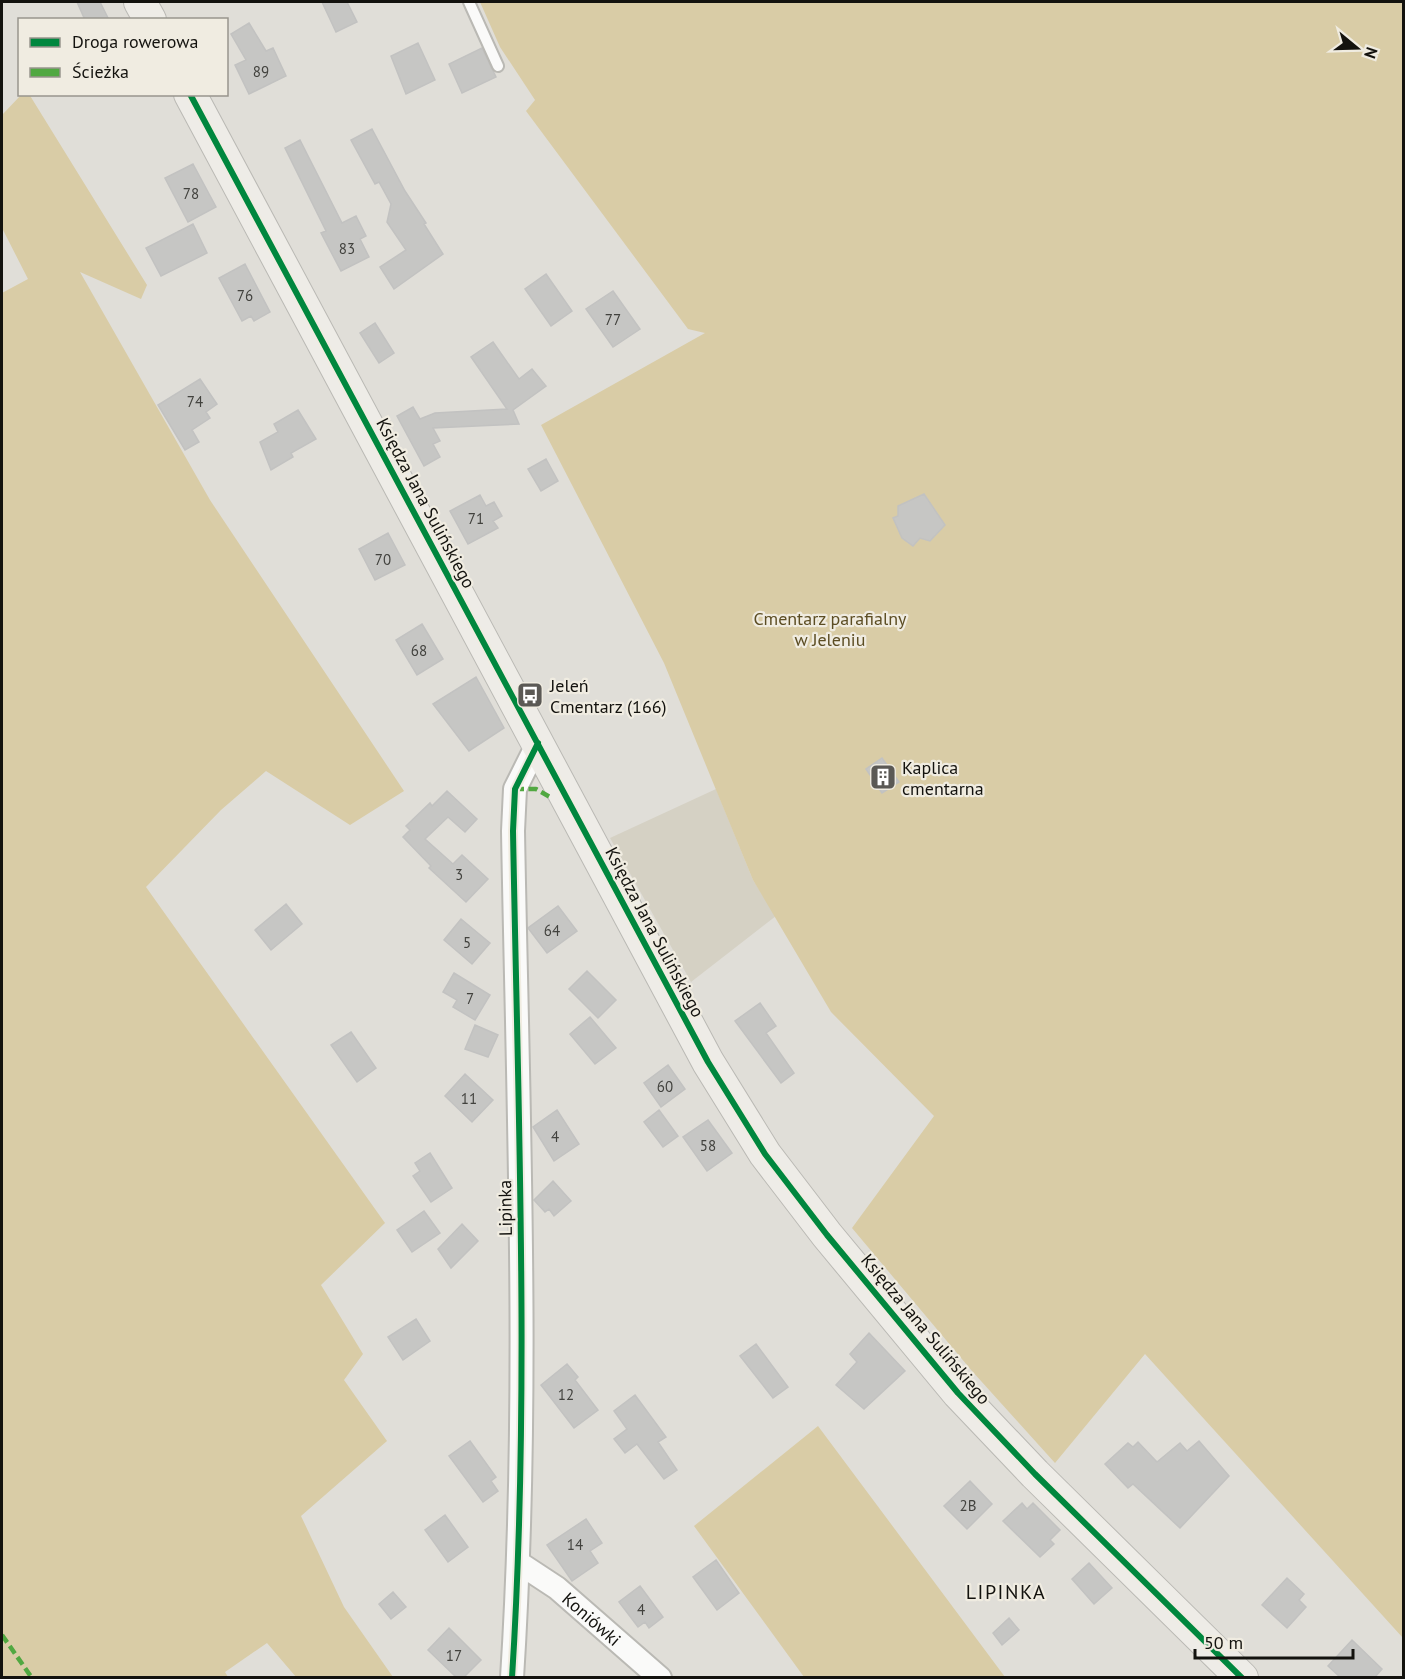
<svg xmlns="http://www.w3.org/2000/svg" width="1405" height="1679" viewBox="0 0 1405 1679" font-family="'PT Sans',sans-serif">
	<rect width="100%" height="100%" fill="#e0ded8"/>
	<path fill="#d5d1c4" d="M 716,789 L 753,880 L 776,916 L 691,982 L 610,838 Z"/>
	<path fill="#d9cca6" d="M 480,2 L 1403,2 L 1403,1638 L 1145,1354 L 1055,1463 L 972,1371 L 852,1228 L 934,1116 L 831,1012 L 753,880 L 664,663 L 541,425 L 705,333 L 688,329 L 526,111 L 535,100 L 500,47 Z
		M 29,94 L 147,285 L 141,299 L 80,272 L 210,500 L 404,791 L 350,825 L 266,771 L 221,810 L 146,887 L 385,1223 L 321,1285 L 363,1354 L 344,1380 L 387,1441 L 301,1516 L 344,1607 L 393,1677 L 296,1677 L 267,1643 L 225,1672 L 228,1677 L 2,1677 L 2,293 L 28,279 L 2,228 L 2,115 L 21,95 Z
		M 818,1426 L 1005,1677 L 804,1677 L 694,1526 Z"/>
	<path fill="#c6c6c4" stroke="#c2c2c1" stroke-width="1.5" d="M 77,2 L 100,2 L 109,20 L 85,20 Z
		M 322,2 L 347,2 L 357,22 L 336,32 Z
		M 249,23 L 266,51 L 273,48 L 286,76 L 249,94 L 235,65 L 246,60 L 231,34 Z
		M 418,43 L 435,80 L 406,94 L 391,56 Z
		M 482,48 L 496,77 L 462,93 L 449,64 Z
		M 372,129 L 405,191 L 426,223 L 424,224 L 443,254 L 394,289 L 380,267 L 406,250 L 387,222 L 391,204 L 379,182 L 375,184 L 351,140 Z
		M 300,140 L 342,223 L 356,216 L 366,236 L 360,239 L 369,257 L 341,271 L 321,233 L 326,231 L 285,148 Z
		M 193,164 L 216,207 L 188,222 L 165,178 Z
		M 193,224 L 207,253 L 161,276 L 146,248 Z
		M 245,264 L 270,312 L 254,321 L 251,316 L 242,321 L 219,278 Z
		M 546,274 L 572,311 L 551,326 L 525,289 Z
		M 613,291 L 640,329 L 613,347 L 586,309 Z
		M 375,323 L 394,353 L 379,363 L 360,333 Z
		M 493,342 L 519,379 L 532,369 L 546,386 L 513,410 L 519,424 L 433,428 L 440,441 L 433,444 L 440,457 L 424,466 L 397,416 L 413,407 L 420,419 L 435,413 L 507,409 L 471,357 Z
		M 200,379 L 217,404 L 206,412 L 210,418 L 192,430 L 199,442 L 185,450 L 158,405 Z
		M 298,410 L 316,439 L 291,453 L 293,457 L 271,470 L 260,442 L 278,432 L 274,424 Z
		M 546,459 L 558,481 L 541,491 L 528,469 Z
		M 924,494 L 945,525 L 930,541 L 920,538 L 913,546 L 902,538 L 893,518 L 898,516 L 898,506 Z
		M 480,495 L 486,506 L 494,502 L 502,516 L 493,521 L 498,528 L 468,544 L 450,511 Z
		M 388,533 L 405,565 L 375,580 L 359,549 Z
		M 422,624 L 443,659 L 417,675 L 396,640 Z
		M 476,677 L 504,728 L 469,751 L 433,704 Z
		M 882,758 L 899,782 L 882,793 L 866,769 Z
		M 447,791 L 477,819 L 465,832 L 448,817 L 425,839 L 453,864 L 462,855 L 488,879 L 466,902 L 429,868 L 431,866 L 403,837 L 410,830 L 406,826 L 430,803 L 432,806 Z
		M 286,904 L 302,924 L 271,950 L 255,930 Z
		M 558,906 L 577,931 L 547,953 L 528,928 Z
		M 461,919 L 490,943 L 472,964 L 444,940 Z
		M 587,971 L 616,1000 L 598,1018 L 569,989 Z
		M 454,973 L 490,995 L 475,1020 L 453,1007 L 457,1000 L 443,992 Z
		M 760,1003 L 776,1026 L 766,1033 L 794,1073 L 781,1083 L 735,1021 Z
		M 590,1017 L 616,1048 L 595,1064 L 570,1034 Z
		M 475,1025 L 498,1035 L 488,1057 L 465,1049 Z
		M 351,1032 L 376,1068 L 357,1082 L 331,1045 Z
		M 668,1065 L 685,1089 L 661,1107 L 644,1083 Z
		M 465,1074 L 493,1100 L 472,1122 L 445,1096 Z
		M 557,1110 L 579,1144 L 554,1161 L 533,1127 Z
		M 659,1110 L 678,1136 L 663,1147 L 644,1122 Z
		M 708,1120 L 732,1153 L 707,1171 L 683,1137 Z
		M 430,1153 L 452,1188 L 431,1202 L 413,1176 L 420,1171 L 415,1163 Z
		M 553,1181 L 571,1201 L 554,1216 L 549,1209 L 545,1212 L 534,1200 Z
		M 424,1211 L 440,1233 L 412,1252 L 397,1230 Z
		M 462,1224 L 478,1241 L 451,1268 L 438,1249 Z
		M 416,1319 L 430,1341 L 403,1360 L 388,1337 Z
		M 869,1333 L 905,1371 L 864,1409 L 836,1385 L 857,1362 L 850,1354 Z
		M 756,1344 L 788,1387 L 773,1398 L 740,1356 Z
		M 567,1364 L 578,1377 L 575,1380 L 598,1410 L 574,1428 L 541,1385 Z
		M 635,1395 L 666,1437 L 658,1442 L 677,1470 L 664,1479 L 637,1444 L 625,1453 L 614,1439 L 627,1429 L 614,1411 Z
		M 470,1441 L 496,1477 L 491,1481 L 498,1491 L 483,1502 L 449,1456 Z
		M 1199,1441 L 1229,1476 L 1180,1528 L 1133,1484 L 1128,1488 L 1105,1464 L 1128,1443 L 1133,1447 L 1138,1442 L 1157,1462 L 1180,1443 L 1187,1451 Z
		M 970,1481 L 992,1504 L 967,1529 L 944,1506 Z
		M 1022,1503 L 1027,1509 L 1033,1503 L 1060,1530 L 1050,1540 L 1054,1544 L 1040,1557 L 1003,1521 Z
		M 445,1515 L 468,1547 L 448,1562 L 425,1530 Z
		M 586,1519 L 602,1543 L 590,1551 L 598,1563 L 572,1581 L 547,1545 Z
		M 716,1560 L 739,1593 L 717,1610 L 693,1577 Z
		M 1089,1563 L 1112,1588 L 1094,1604 L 1072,1579 Z
		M 1287,1578 L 1304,1594 L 1299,1600 L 1306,1607 L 1287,1628 L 1262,1605 Z
		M 640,1586 L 663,1617 L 649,1628 L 645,1622 L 638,1627 L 619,1602 Z
		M 393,1592 L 406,1607 L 391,1619 L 379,1604 Z
		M 1009,1618 L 1019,1630 L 1002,1645 L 993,1633 Z
		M 449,1628 L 481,1660 L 464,1677 L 456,1677 L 428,1650 Z
		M 1352,1640 L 1382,1669 L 1375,1677 L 1340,1677 L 1328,1666 Z"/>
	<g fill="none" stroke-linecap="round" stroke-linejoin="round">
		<defs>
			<path id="lane" d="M 469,2 L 498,66"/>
			<g id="street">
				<path id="s1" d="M 519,1563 L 557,1588 L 660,1678"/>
				<path d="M 512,1678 C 530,1396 518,1113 513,831 L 515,789 L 538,743"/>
			</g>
			<path id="secondary" d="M 140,2 L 150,20
				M 190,94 L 708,1062 L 765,1154 L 827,1235 L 958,1393 L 1035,1474 L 1242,1678"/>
		</defs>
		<use href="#lane" stroke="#bab9b4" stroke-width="14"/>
		<use href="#street" stroke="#bab9b4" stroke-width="26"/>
		<use href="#secondary" stroke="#bab9b4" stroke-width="34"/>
		<use href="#lane" stroke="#fafaf9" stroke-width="10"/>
		<use href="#street" stroke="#fafaf9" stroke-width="22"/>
		<use href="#secondary" stroke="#eeece7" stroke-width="32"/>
		<path stroke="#51a841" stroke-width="4.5" stroke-dasharray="9 4.5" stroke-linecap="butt" d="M 515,789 L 536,789 L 550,797
			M 2,1635 L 32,1678"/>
		<defs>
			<path id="cycleway" d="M 190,94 L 708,1062 L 765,1154 L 827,1235 L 958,1393 L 1035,1474 L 1242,1678
				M 512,1678 C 530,1396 518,1113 513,831 L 515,789 L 538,743"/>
		</defs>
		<use href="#cycleway" stroke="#f0ece1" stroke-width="10"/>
		<use href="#cycleway" stroke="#00873e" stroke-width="6"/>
	</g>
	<defs>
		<symbol id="bus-square" viewBox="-11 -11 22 22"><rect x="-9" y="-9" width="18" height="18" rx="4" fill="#5b5955" stroke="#f0ece1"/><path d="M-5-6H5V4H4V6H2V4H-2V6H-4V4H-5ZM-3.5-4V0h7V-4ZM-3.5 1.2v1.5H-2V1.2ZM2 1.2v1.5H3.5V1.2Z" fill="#fff"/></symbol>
		<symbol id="building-square" viewBox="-11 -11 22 22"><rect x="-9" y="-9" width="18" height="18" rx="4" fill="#5b5955" stroke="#f0ece1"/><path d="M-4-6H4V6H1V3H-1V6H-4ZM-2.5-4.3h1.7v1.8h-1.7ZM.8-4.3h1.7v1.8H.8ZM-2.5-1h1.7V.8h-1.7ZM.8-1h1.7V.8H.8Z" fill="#fff"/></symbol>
	</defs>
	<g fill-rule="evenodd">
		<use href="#bus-square" x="515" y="680" width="30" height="30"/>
		<use href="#building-square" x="868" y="762" width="30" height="30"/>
	</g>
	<g text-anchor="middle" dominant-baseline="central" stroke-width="4.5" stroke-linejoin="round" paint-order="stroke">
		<g font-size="15" fill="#42423e">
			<text x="261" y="71">89</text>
			<text x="191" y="193">78</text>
			<text x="347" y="248">83</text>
			<text x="245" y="295">76</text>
			<text x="613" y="319">77</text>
			<text x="195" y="401">74</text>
			<text x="476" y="518">71</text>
			<text x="383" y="559">70</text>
			<text x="419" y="650">68</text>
			<text x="459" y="874">3</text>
			<text x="552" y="930">64</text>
			<text x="467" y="942">5</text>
			<text x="470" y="998">7</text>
			<text x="665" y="1086">60</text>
			<text x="469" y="1098">11</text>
			<text x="555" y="1136">4</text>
			<text x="708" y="1145">58</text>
			<text x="566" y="1394">12</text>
			<text x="968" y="1505">2B</text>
			<text x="575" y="1544">14</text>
			<text x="641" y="1609">4</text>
			<text x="454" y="1655">17</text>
		</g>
		<g font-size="18" fill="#13120e" stroke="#f0ece1">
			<text transform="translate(426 503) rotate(62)">Księdza Jana Sulińskiego</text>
			<text transform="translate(655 932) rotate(62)">Księdza Jana Sulińskiego</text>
			<text transform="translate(505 1208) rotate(-91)">Lipinka</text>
			<text transform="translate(926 1329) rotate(50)">Księdza Jana Sulińskiego</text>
			<text stroke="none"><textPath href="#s1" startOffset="92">Koniówki</textPath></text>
		</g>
		<g font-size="18" fill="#5c4d23" stroke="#f0ece1">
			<text x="830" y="618">Cmentarz parafialny<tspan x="830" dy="21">w Jeleniu</tspan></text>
		</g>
		<g font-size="18" fill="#13120e" stroke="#f0ece1" text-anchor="start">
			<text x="550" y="685">Jeleń<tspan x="550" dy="21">Cmentarz (166)</tspan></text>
			<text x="902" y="767">Kaplica<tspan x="902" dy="21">cmentarna</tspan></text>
		</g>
		<g font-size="20" letter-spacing="1.5" fill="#13120e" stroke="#f0ece1">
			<text x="1006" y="1592">LIPINKA</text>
		</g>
	</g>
	<rect width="1405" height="1679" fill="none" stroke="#13120e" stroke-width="6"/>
	<rect x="18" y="18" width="210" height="78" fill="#f0ece1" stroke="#98958d" stroke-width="1.5"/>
	<rect x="30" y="38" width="30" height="9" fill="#00873e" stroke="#98958d" stroke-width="1.5"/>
	<text x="72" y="48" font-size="18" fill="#13120e">Droga rowerowa</text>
	<rect x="30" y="68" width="30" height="9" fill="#51a841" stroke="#98958d" stroke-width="1.5"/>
	<text x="72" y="78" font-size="18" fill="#13120e">Ścieżka</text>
	<g transform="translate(1357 48) rotate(109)" stroke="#f0ece1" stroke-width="4.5" paint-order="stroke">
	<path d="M0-4.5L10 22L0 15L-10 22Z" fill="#13120e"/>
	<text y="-9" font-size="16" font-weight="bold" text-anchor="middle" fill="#13120e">N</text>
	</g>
	<path d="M1195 1649v9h158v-9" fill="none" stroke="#13120e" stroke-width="3"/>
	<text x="1204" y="1649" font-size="18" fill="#13120e" stroke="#f0ece1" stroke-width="4.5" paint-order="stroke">50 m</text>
</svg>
